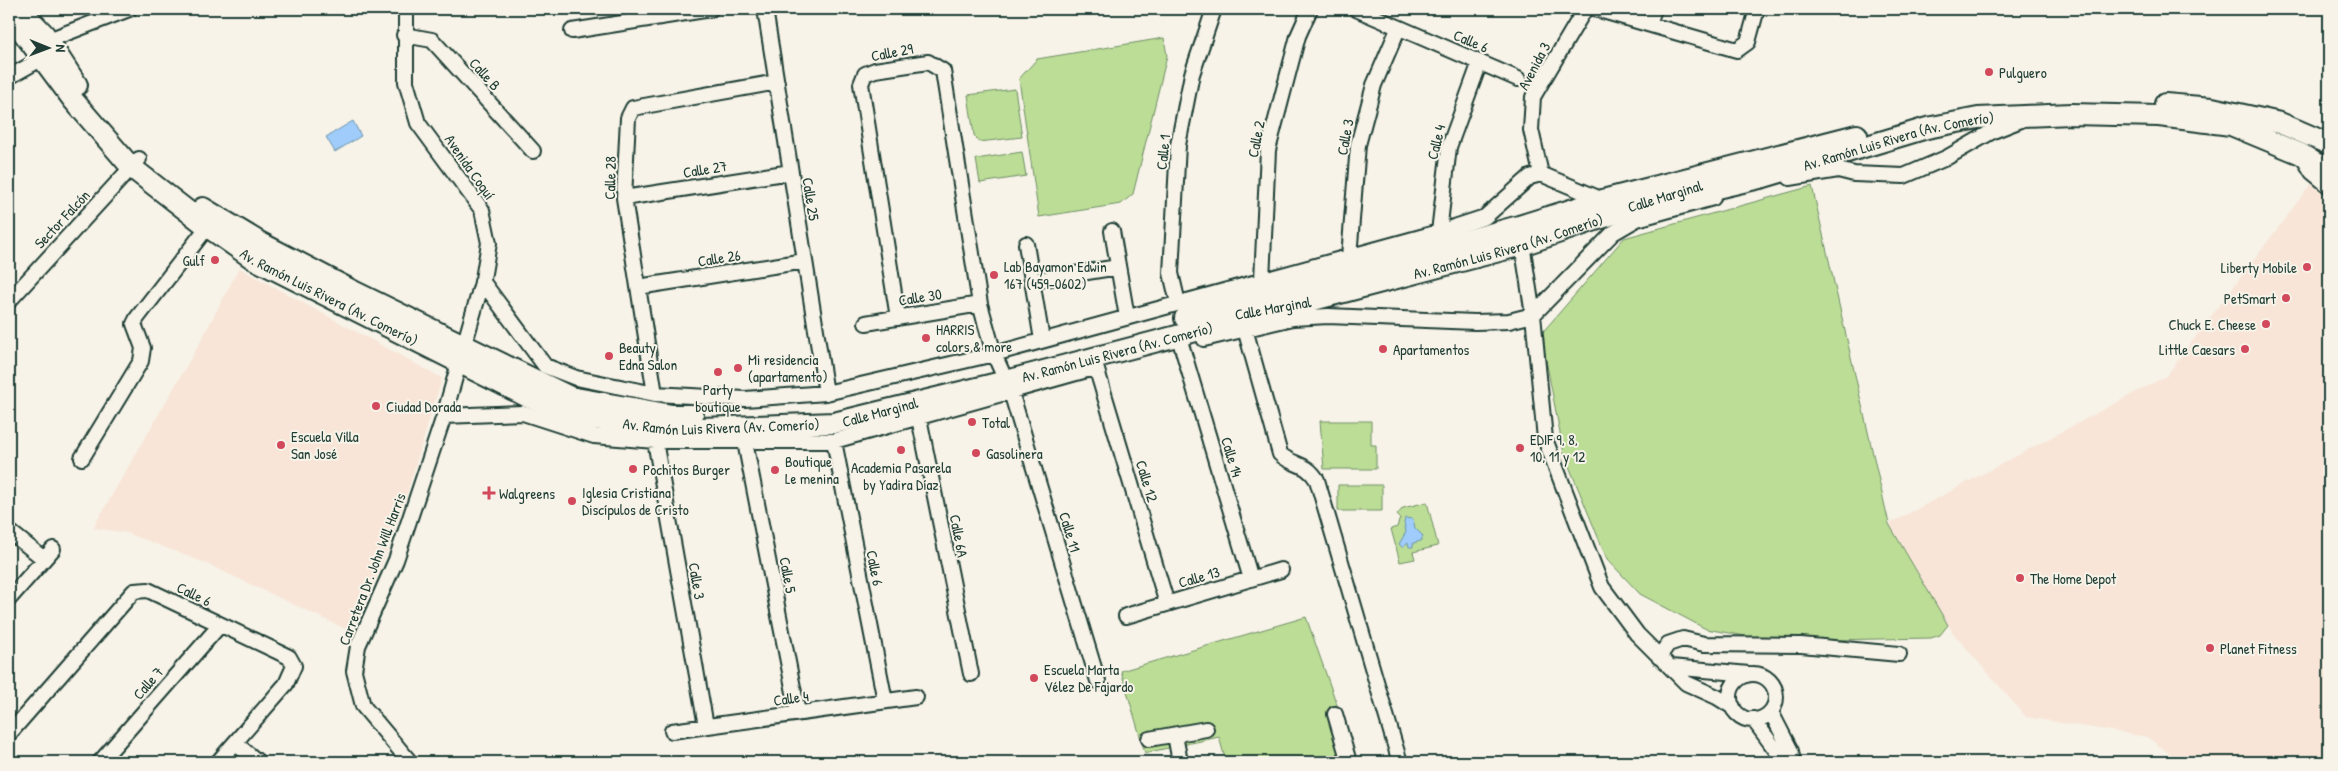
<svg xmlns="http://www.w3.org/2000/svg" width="2338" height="771" viewBox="0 0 2338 771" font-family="'Patrick Hand',sans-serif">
	<rect width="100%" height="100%" fill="#f7f3e8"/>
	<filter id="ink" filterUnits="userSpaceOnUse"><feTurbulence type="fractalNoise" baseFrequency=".02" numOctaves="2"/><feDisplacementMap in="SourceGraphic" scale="10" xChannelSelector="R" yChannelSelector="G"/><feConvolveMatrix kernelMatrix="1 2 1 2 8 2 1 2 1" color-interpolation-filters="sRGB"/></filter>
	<g filter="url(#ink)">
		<path fill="#f8e5d8" d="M 2311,184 L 2329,196 L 2329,762 L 2181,762 L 2147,737 L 2026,717 L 1953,633 L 1889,524 L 2166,376 Z
			M 239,268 L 442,378 L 401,513 L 378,574 L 350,631 L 205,563 L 127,533 L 93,528 L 198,346 Z"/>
		<path fill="#bcdd96" stroke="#6e8d65" d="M 1164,38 L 1167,56 L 1133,194 L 1121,204 L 1039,217 L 1019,79 L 1037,59 Z
			M 1015,89 L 1022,137 L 979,142 L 974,135 L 968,95 Z
			M 1022,152 L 1026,176 L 980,183 L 976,159 Z
			M 1812,186 L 1889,524 L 1948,625 L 1940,635 L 1931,638 L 1774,641 L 1706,629 L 1640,594 L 1607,559 L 1564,454 L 1541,334 L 1624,238 Z
			M 1320,421 L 1371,421 L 1371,445 L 1376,445 L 1376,469 L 1324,469 Z
			M 1338,485 L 1382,485 L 1382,511 L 1338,511 Z
			M 1427,502 L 1438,546 L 1413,552 L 1415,559 L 1400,562 L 1391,529 L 1397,527 L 1400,518 L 1397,515 L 1403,508 Z
			M 1306,617 L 1357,762 L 1226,762 L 1219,737 L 1145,753 L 1121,671 Z"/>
		<path fill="#9fccfa" stroke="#6c93ab" d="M 353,121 L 361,136 L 335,152 L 326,137 Z
			M 1405,518 L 1413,519 L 1415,528 L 1423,536 L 1421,541 L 1413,543 L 1413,547 L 1409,547 L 1408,543 L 1403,548 L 1399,544 L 1406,532 L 1404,523 Z"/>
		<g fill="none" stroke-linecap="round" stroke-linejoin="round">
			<defs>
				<path id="minor" d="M 406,9 L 406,82 L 418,123 L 482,210 L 489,243 L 483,279 L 444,416 L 396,560 L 358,646 L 354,671 L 363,706 L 410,762
					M 765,9 L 826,393
					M 1356,9 L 1518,79
					M 1596,9 L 1737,50 L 1748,42 L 1757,9
					M 1649,24 L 1654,9
					M 572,31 L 711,9
					M 404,35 L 432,40 L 533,151
					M 41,43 L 129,9
					M 9,77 L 50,54
					M 2304,159 L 2312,172 L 2329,186
					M 1541,174 L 1531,130 L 1533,97 L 1585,9
					M 1541,174 L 1603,200
					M 1790,178 L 1838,170 L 1854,174 L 1904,176 L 1946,158 L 1993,131 L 2021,120
					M 624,198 L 791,172
					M 1112,231 L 1127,317
					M 1439,232 L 1449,147 L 1480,62
					M 1521,237 L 1533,315 L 1545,439 L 1602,587 L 1637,634 L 1686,683 L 1717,697 L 1733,707
					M 1026,244 L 1042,340
					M 1349,257 L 1358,145 L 1374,85 L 1398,29
					M 1262,280 L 1268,150 L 1298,36 L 1310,9
					M 482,281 L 545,366 L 576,378 L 655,394 L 745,399 L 826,393 L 994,354 L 1439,232 L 1485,217 L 1530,177 L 1541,174
					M 1032,281 L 1118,267
					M 638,287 L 805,261
					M 9,301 L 139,159
					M 1178,303 L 1171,273 L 1178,145 L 1192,74 L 1214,9
					M 898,318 L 861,84 L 865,74 L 875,70 L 928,62 L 943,71 L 980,304 L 994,354 L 1011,392 L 1098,681
					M 866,323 L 980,304
					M 1245,329 L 1280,454 C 1293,466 1306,462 1317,480 L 1399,759 L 1395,762
					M 1204,339 L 1293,318 L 1328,316 L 1475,322 L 1509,321 L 1533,315 L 1613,233 L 1637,219 L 1713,198
					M 1181,344 L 1251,579
					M 1096,367 L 1167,604
					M 655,394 L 624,198 L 628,118 L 633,108 L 777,82
					M 444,416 L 523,413 L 594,436 L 655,441 L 834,441 L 1094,368
					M 919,418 L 971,674
					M 655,441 L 706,726
					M 834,441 L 885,701
					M 745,442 L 798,713
					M 82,458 L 141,361 L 143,348 L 134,324 L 137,318 L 212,221
					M 9,531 L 44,559
					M 9,599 L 53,549
					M 1126,616 L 1281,570
					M 1659,657 L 1668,644 L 1683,639 L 1704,644 L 1801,645 L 1899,654
					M 1671,667 L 1749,674
					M1730 697a23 23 0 1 1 46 0a23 23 0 1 1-46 0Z
					M 1771,712 L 1791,751 L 1793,762
					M 1335,714 L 1349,762
					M 1753,719 L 1781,757 L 1788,762
					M 672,731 L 916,697
					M 9,734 L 134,591 L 148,590 L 289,657 L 294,666 L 286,684 L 218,762
					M 1175,735 L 1180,762
					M 1149,739 L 1206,729
					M 235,743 L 258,762
					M 100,762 L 220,625"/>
				<g id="highway">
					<path d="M 20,9 L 44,34 L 77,85"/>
					<path id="s1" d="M 9,19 L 22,31 L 74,101 L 131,167 L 208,227 L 252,258 L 526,396 L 587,418 L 673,429 L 834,423 L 1006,381 L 1522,245 L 1631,208 L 1764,177 L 1927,128 L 1978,118 L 2071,114 L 2159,116 L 2231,125 L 2301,154 L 2329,172"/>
					<path d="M 2165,104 L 2212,108 L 2280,123 L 2329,144"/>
					<path d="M 203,208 L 261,243 L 353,291 L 570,397 L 672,415 L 693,415"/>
					<path d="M 1185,318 L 1519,226 L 1603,200 L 1857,135"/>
				</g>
			</defs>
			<use href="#minor" stroke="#1f3d34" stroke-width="18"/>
			<use href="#highway" stroke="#1f3d34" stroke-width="24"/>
			<use href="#minor" stroke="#f7f3e8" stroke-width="14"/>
			<use href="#highway" stroke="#f7f3e8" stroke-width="20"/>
		</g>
	</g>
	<g fill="#d1495b" stroke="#f7f3e8" stroke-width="2">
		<circle cx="1989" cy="72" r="5"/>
		<circle cx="215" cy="260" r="5"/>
		<circle cx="2307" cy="267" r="5"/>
		<circle cx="994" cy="275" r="5"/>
		<circle cx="2286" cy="298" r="5"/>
		<circle cx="2266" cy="324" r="5"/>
		<circle cx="926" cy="338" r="5"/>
		<circle cx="1383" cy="349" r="5"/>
		<circle cx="2245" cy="349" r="5"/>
		<circle cx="609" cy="356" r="5"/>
		<circle cx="738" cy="368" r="5"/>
		<circle cx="718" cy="372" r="5"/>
		<circle cx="376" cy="406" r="5"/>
		<circle cx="972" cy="422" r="5"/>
		<circle cx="281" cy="445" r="5"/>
		<circle cx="1520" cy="448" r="5"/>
		<circle cx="901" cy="450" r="5"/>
		<circle cx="976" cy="453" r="5"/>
		<circle cx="633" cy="469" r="5"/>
		<circle cx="775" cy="470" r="5"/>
		<path d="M486.5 485.5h5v5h5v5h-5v5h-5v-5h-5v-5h5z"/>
		<circle cx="572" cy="501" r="5"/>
		<circle cx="2020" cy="578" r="5"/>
		<circle cx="2210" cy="648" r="5"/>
		<circle cx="1034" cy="678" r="5"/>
	</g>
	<g text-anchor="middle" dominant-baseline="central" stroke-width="4" stroke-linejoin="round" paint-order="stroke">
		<g font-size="15" fill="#1f3d34" stroke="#f7f3e8">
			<text transform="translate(1471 41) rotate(23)">Calle 6</text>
			<text transform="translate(892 52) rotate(-11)">Calle 29</text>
			<text transform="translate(1534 66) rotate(-62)">Avenida 3</text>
			<text transform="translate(485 74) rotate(48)">Calle B</text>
			<text transform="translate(1345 137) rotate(-79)">Calle 3</text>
			<text transform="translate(1256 139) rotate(-79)">Calle 2</text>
			<text transform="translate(1436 142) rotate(-76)">Calle 4</text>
			<text stroke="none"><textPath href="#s1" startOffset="2065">Av. Ramón Luis Rivera (Av. Comerío)</textPath></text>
			<text transform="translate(1163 152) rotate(-84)">Calle 1</text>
			<text transform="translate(470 167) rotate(55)">Avenida Coquí</text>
			<text transform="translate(705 169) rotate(-9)">Calle 27</text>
			<text transform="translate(610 178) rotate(-89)">Calle 28</text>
			<text transform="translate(1665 196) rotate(-17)">Calle Marginal</text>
			<text transform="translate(811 199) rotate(81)">Calle 25</text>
			<text transform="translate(62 219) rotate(-47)">Sector Falcón</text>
			<text stroke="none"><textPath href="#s1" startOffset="1660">Av. Ramón Luis Rivera (Av. Comerío)</textPath></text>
			<text transform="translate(719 258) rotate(-9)">Calle 26</text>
			<text stroke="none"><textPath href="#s1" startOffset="430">Av. Ramón Luis Rivera (Av. Comerío)</textPath></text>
			<text transform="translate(920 297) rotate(-9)">Calle 30</text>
			<text transform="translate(1273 308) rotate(-10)">Calle Marginal</text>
			<text stroke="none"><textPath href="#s1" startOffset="1255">Av. Ramón Luis Rivera (Av. Comerío)</textPath></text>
			<text transform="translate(880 412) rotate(-15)">Calle Marginal</text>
			<text stroke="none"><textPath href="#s1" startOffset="850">Av. Ramón Luis Rivera (Av. Comerío)</textPath></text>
			<text transform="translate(1232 457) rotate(73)">Calle 14</text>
			<text transform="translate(1147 481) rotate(73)">Calle 12</text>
			<text transform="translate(1070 532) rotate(73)">Calle 11</text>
			<text transform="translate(959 536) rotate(79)">Calle 6A</text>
			<text transform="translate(875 568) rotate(79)">Calle 6</text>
			<text transform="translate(372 569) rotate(-69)">Carretera Dr. John Will Harris</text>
			<text transform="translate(788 575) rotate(79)">Calle 5</text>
			<text transform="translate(1199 577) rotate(-16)">Calle 13</text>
			<text transform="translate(697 581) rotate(80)">Calle 3</text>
			<text transform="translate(194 594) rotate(26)">Calle 6</text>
			<text transform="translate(148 683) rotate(-49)">Calle 7</text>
			<text transform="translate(791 698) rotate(-8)">Calle 4</text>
		</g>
		<g font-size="15" fill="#1f3d34" stroke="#f7f3e8" text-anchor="start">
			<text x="1999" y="72">Pulguero</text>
			<text x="205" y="260" text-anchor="end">Gulf</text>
			<text x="1004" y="266">Lab Bayamon Edwin<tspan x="1004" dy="17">167 (459-0602)</tspan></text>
			<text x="2297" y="267" text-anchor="end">Liberty Mobile</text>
			<text x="2276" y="298" text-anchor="end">PetSmart</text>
			<text x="2256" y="324" text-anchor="end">Chuck E. Cheese</text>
			<text x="936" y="329">HARRIS<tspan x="936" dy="17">colors &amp; more</tspan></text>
			<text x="619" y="347">Beauty<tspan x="619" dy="17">Edna Salon</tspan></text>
			<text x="1393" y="349">Apartamentos</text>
			<text x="2235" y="349" text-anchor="end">Little Caesars</text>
			<text x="748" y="359">Mi residencia<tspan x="748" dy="17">(apartamento)</tspan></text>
			<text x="718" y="389" text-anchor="middle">Party<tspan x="718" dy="17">boutique</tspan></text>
			<text x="386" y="406">Ciudad Dorada</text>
			<text x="982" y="422">Total</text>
			<text x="291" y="436">Escuela Villa<tspan x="291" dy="17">San José</tspan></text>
			<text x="1530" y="439">EDIF 9, 8,<tspan x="1530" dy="17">10, 11 y 12</tspan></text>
			<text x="986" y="453">Gasolinera</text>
			<text x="785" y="461">Boutique<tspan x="785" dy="17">Le menina</tspan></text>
			<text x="901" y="467" text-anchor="middle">Academia Pasarela<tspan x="901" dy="17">by Yadira Díaz</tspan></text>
			<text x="643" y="469">Pochitos Burger</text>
			<text x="582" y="492">Iglesia Cristiana<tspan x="582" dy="17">Discípulos de Cristo</tspan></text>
			<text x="499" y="493">Walgreens</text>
			<text x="2030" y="578">The Home Depot</text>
			<text x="2220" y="648">Planet Fitness</text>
			<text x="1044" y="669">Escuela Marta<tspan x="1044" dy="17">Vélez De Fajardo</tspan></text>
		</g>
	</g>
	<rect width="2338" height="771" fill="none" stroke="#f7f3e8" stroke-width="30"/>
	<rect x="15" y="15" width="2308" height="741" fill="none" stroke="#1f3d34" stroke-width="2" filter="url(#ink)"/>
	<g transform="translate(48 48) rotate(91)" stroke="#f7f3e8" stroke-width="4" paint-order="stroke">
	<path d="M0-4L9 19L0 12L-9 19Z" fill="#1f3d34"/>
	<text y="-8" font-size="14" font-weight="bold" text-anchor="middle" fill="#1f3d34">N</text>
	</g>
</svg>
